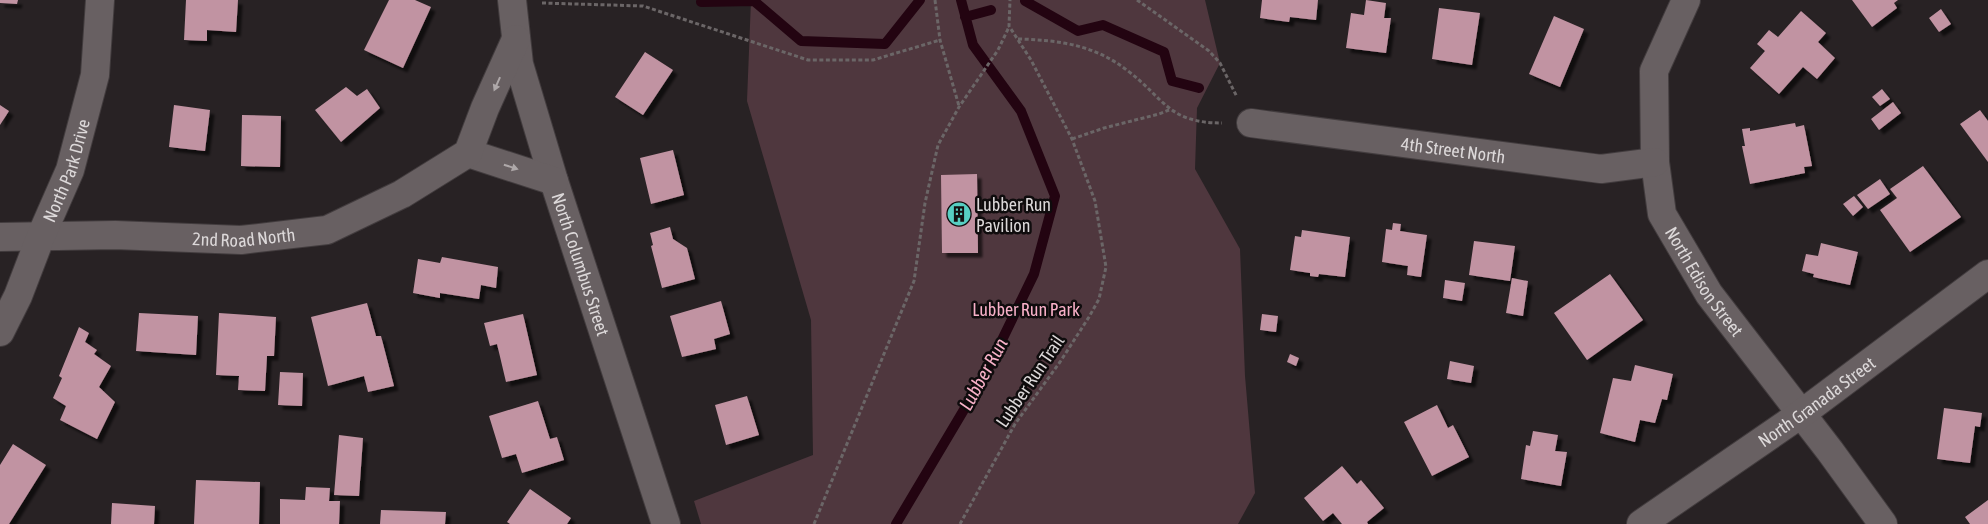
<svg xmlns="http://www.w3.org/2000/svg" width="1988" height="524" viewBox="0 0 1988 524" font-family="'Asap Condensed',sans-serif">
	<defs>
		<filter id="shadow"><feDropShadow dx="4.5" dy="4.5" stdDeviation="1" flood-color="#0009"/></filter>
	</defs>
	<rect width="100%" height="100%" fill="#282224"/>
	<path fill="#4f373e" d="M 751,0 L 1205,0 L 1220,63 L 1197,108 L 1195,169 L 1240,249 L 1245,376 L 1255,493 L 1238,524 L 701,524 L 694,501 L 813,455 L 811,320 L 747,101 Z"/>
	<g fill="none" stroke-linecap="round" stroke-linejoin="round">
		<path stroke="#230411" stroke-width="10" d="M 1025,1 L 1078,31 L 1103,25 L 1164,52 L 1172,81 L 1199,88
			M 701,2 L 754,1 L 801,41 L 885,44 L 920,0
			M 965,17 L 991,10
			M 896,524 L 987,371 L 1034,274 L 1055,196 L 1021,111 L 973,45 L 961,0"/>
	</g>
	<path fill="#c193a2" filter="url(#shadow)" d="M 0,0 L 18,0 L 17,4 L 0,3 Z
		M 186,0 L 238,0 L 236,32 L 207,30 L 207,41 L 184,40 Z
		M 389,0 L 415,0 L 431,7 L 403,68 L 364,50 Z
		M 1262,0 L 1318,0 L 1316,20 L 1290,17 L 1289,22 L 1260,18 Z
		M 1366,0 L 1386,3 L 1384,18 L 1391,18 L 1386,53 L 1346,48 L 1351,13 L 1364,15 Z
		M 1852,0 L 1898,0 L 1894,3 L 1897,8 L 1872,27 Z
		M 1439,8 L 1480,13 L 1472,65 L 1432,59 Z
		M 1941,9 L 1951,24 L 1939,32 L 1929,18 Z
		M 1801,11 L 1826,33 L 1818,42 L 1835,58 L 1817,79 L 1803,67 L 1779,94 L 1750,68 L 1765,51 L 1757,44 L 1769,30 L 1778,37 Z
		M 1554,16 L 1584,29 L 1560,87 L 1529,74 Z
		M 645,52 L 673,70 L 643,115 L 615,97 Z
		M 346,87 L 357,96 L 367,89 L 380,108 L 341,142 L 315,110 Z
		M 1882,89 L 1890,99 L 1880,106 L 1872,97 Z
		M 1893,102 L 1901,113 L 1879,130 L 1871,119 Z
		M 0,105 L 9,111 L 0,125 Z
		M 174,105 L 210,110 L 205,151 L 169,147 Z
		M 1980,110 L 1988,121 L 1988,162 L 1960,124 Z
		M 242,115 L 281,116 L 280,167 L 241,166 Z
		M 1795,123 L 1796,127 L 1804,125 L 1812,166 L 1804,167 L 1805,173 L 1750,184 L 1742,146 L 1745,146 L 1742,129 L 1750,128 L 1750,131 Z
		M 673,150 L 684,195 L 651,204 L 640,158 Z
		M 1923,166 L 1961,217 L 1910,252 L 1880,210 L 1897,198 L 1890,189 Z
		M 977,174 L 978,253 L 942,253 L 941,175 Z
		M 1880,179 L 1890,194 L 1868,209 L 1857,195 Z
		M 1854,196 L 1863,207 L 1853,216 L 1843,204 Z
		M 1393,223 L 1401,224 L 1400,231 L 1427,235 L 1421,277 L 1407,275 L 1408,266 L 1382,262 L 1386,229 L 1392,230 Z
		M 670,227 L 673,239 L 687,248 L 695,279 L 662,288 L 651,246 L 653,245 L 650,233 Z
		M 1302,230 L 1350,237 L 1345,277 L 1319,274 L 1318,277 L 1310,276 L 1310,273 L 1290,270 L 1295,236 L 1301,237 Z
		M 1474,241 L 1515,246 L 1510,281 L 1469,275 Z
		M 1821,243 L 1858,252 L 1850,285 L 1813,277 L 1814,274 L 1802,271 L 1806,254 L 1818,256 Z
		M 442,257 L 498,267 L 496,288 L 481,285 L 479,299 L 440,293 L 440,298 L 413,293 L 418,259 L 440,263 Z
		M 1610,274 L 1643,320 L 1587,360 L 1554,313 Z
		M 1512,278 L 1528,281 L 1523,316 L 1506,313 Z
		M 1445,280 L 1465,283 L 1462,301 L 1443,298 Z
		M 721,301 L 730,334 L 714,339 L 716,349 L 682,357 L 670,316 Z
		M 367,303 L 376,336 L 381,336 L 394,386 L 368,392 L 364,376 L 328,386 L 311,317 Z
		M 139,313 L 198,316 L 196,355 L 136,351 Z
		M 219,313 L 276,317 L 274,356 L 267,356 L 265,391 L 238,390 L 239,376 L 216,375 Z
		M 523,314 L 537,375 L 506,382 L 497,344 L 490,346 L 484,323 Z
		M 1262,314 L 1278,316 L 1276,332 L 1260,330 Z
		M 79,327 L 89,333 L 85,342 L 97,350 L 94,354 L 111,366 L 99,387 L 115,402 L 97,439 L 60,420 L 66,406 L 53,398 L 62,378 L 59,376 Z
		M 1290,354 L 1299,358 L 1296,366 L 1287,362 Z
		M 1450,361 L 1474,366 L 1471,383 L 1447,379 Z
		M 1635,365 L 1673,374 L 1667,400 L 1662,399 L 1655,423 L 1640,420 L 1635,442 L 1600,433 L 1613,378 L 1631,381 Z
		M 280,372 L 303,373 L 302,406 L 278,405 Z
		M 747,396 L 759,435 L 726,445 L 715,405 Z
		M 538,401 L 550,439 L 557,437 L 564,460 L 522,473 L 516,454 L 502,458 L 489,416 Z
		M 1437,405 L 1448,428 L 1453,425 L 1469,457 L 1432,476 L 1404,422 Z
		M 1944,408 L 1982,413 L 1980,427 L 1975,426 L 1970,463 L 1937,459 Z
		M 1533,431 L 1558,435 L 1555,451 L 1567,452 L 1561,486 L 1521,479 L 1526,445 L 1530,446 Z
		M 339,435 L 363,438 L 359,496 L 334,495 Z
		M 13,444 L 46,465 L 9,524 L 0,524 L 0,465 Z
		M 1342,466 L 1357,484 L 1361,480 L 1384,508 L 1367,522 L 1368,524 L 1342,524 L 1333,513 L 1323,521 L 1304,498 Z
		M 196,480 L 260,482 L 259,524 L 194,524 Z
		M 306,487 L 330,488 L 329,501 L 340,501 L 339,524 L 280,524 L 280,499 L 305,500 Z
		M 530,489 L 571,518 L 567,524 L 510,524 L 507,522 Z
		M 1988,500 L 1988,524 L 1970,524 L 1965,517 Z
		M 112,503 L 155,506 L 154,524 L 111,524 Z
		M 381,510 L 446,512 L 445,524 L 380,524 Z"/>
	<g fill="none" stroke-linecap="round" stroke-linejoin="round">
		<defs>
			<g id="street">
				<path id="s1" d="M 512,0 L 519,64 L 554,181 L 666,524"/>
				<path id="s2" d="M 1686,0 L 1654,71 L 1655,162 L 1662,214 L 1709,294 L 1830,451 L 1883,524"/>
				<path id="s3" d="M 1251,123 L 1601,169 L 1655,162"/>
				<path d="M 468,153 L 554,181"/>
				<path id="s4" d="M 0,237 L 115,235 L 241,240 L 327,230 L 402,194 L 468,153 L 485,108 L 516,39"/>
				<path id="s5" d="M 0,332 L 18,296 L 41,236 L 70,170 L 95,75 L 100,0"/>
				<path id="s6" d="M 1641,524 L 1801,414 L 1988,274"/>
			</g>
		</defs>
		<use href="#street" stroke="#423c3e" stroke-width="30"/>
		<path stroke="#6b6667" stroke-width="3" stroke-dasharray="4 2.5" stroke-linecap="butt" d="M 935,0 L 940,40 L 959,106
			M 1137,0 L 1209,51 L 1220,63 L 1237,97
			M 542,3 L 643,6 L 808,60 L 873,60 L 940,40
			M 1018,39 C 1059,40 1095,45 1128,71 C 1165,99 1168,123 1222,123
			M 1072,139 L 1104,128 L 1159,114 L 1169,110
			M 814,524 L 914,281 L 925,203 L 938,145 L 959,107 L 998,50 L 1009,27
			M 960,524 L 1015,424 L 1060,362 L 1089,317 L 1099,299 L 1106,267 L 1095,201 L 1072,139 L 1031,60 L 1009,26 L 1010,0"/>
		<use href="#street" stroke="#686062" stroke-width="28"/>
	</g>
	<defs><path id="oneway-solid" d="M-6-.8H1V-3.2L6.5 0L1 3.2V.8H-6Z" transform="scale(1.25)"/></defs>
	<g fill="#aea8a9">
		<use href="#oneway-solid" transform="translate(497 84) rotate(114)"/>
		<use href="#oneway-solid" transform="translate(511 167) rotate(18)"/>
	</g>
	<defs>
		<symbol id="building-disc" viewBox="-11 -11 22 22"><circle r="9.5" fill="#57cec2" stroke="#0f0c0d"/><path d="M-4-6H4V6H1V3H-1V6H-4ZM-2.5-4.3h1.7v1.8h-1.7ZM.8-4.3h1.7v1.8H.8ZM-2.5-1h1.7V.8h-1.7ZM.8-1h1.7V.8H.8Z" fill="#111"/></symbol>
	</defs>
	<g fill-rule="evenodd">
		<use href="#building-disc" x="945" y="200" width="28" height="28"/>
	</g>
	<g text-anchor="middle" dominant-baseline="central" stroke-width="5" stroke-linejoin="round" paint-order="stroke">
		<g font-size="18" fill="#dcd8d9" stroke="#0f0c0d">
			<text stroke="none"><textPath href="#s3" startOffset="204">4th Street North</textPath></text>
			<text stroke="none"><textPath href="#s5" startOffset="175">North Park Drive</textPath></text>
			<text stroke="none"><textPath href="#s4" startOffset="244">2nd Road North</textPath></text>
			<text stroke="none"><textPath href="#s1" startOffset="274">North Columbus Street</textPath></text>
			<text stroke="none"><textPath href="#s2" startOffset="301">North Edison Street</textPath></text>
			<text transform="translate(1030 381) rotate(-56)">Lubber Run Trail</text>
			<text stroke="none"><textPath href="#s6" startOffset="214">North Granada Street</textPath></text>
		</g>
		<g font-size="18" fill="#dcd8d9" stroke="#0f0c0d" text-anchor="start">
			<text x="976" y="204">Lubber Run<tspan x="976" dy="21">Pavilion</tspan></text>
		</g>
		<g font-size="18" fill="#f8b0c8" stroke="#0f0c0d">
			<text x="1026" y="309">Lubber Run Park</text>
		</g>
		<g font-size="19" font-style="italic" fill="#f8b1c8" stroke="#0f0c0d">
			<text transform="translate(983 374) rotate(-61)">Lubber Run</text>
		</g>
	</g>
</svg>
